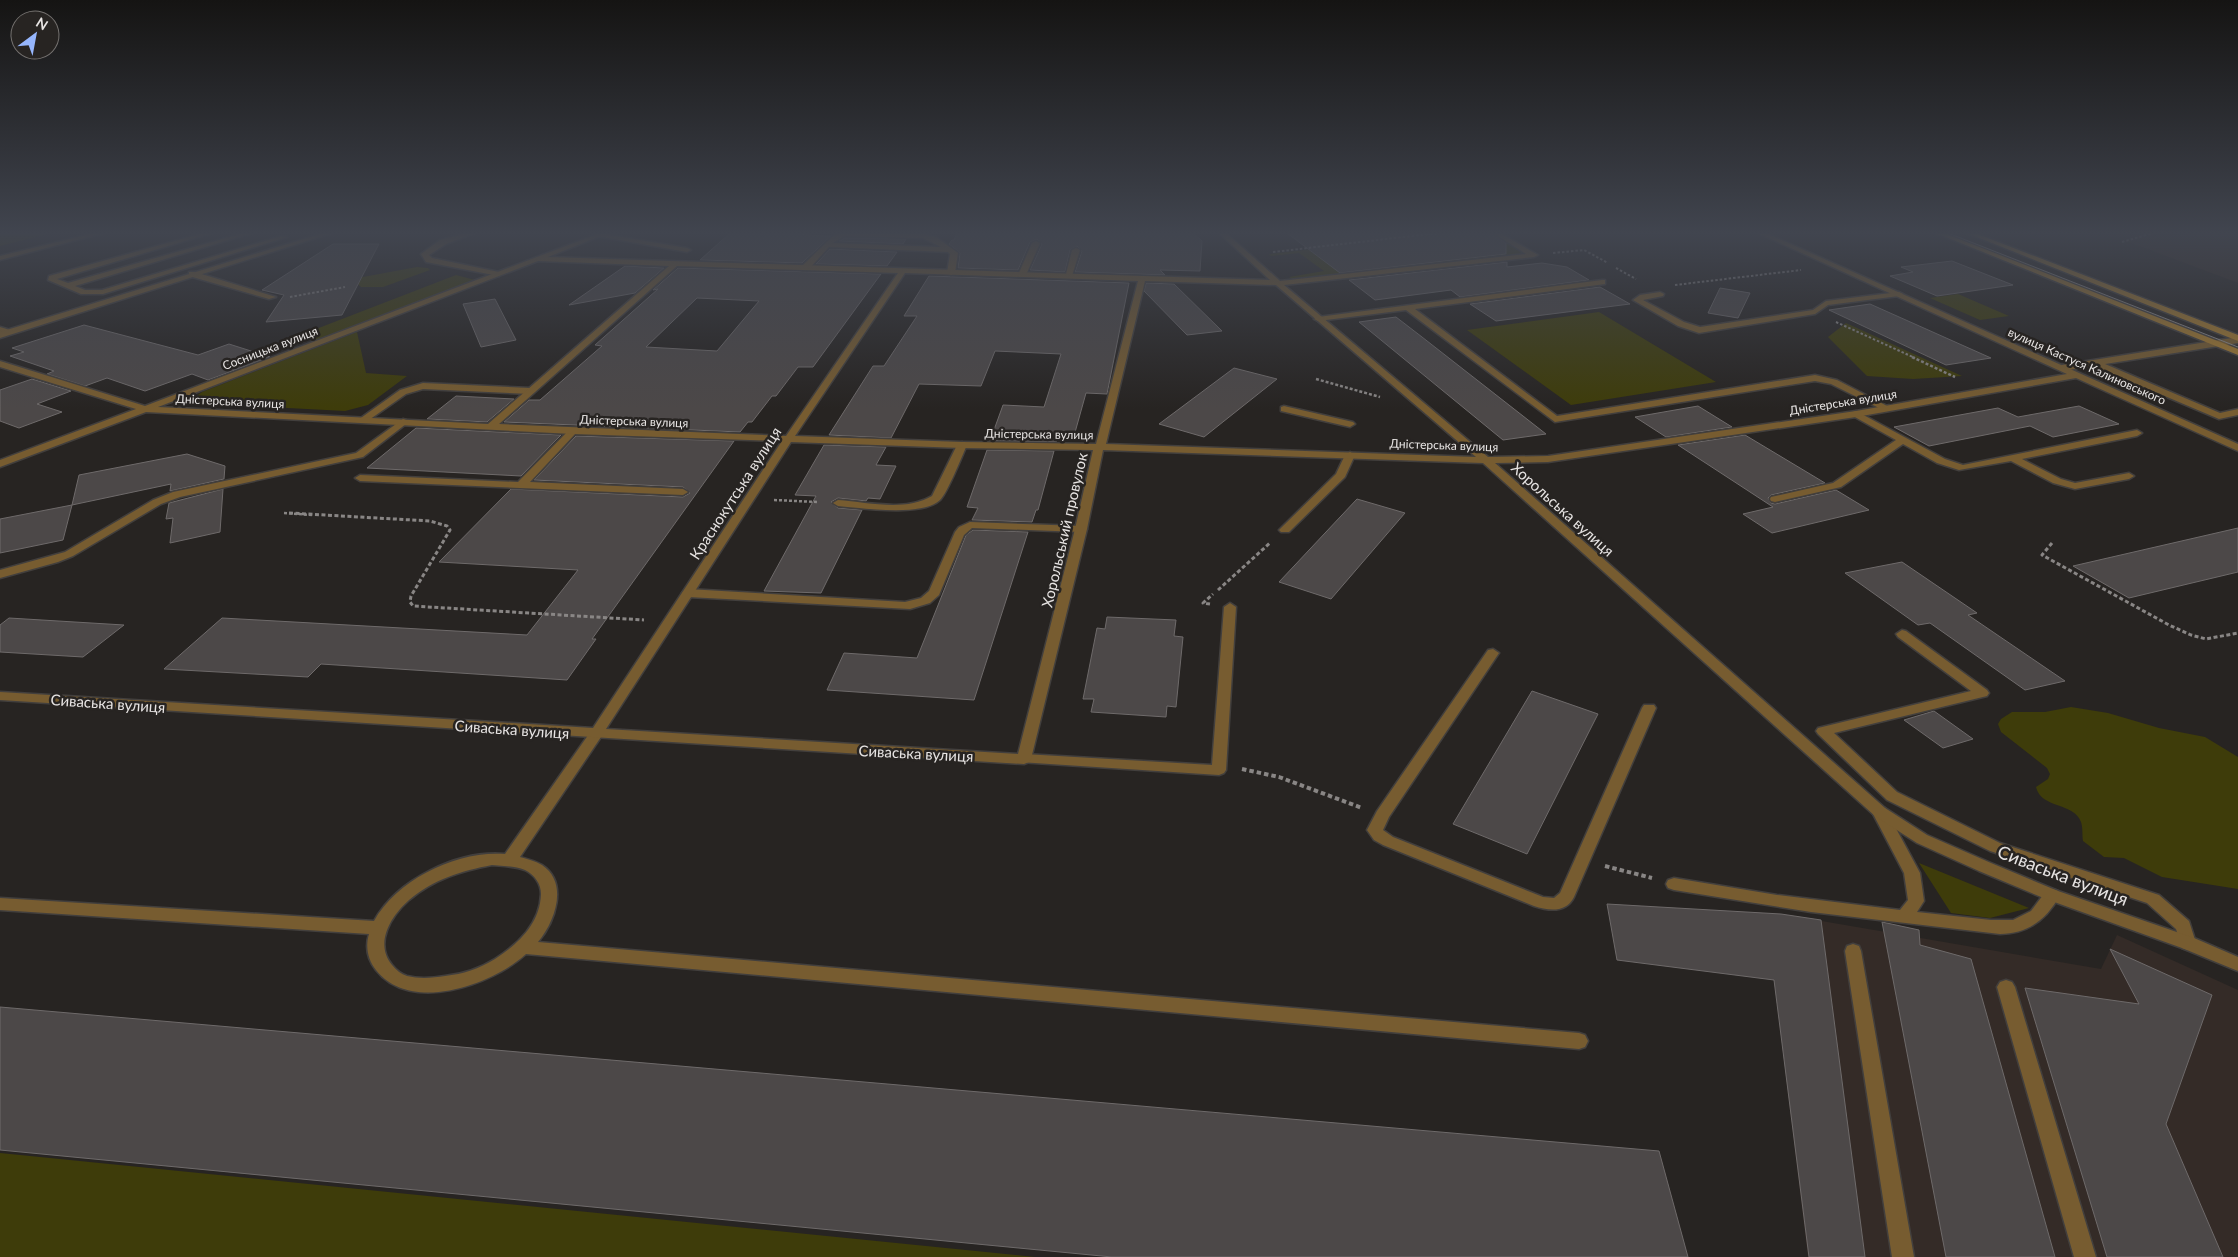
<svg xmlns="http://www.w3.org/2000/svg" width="2238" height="1257" viewBox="0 0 2238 1257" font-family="Lato,sans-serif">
	<rect width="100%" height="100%" fill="#272422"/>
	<path fill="#342b27" d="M 2213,233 L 2238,233 L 2238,283 L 2126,241 L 2144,237 Z
		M 1607,904 L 1781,914 L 2101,969 L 2117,935 L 2238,990 L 2238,1257 L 1808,1257 L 1774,980 Z"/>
	<path fill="#3e3c0a" d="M 0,233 L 52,233 L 0,246 Z
		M 1448,233 L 1492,233 L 1526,253 L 1292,279 L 1289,277 L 1324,271 L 1299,253 L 1271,256 L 1269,254 Z
		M 417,267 L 428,268 L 430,270 L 383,287 L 361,287 L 352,279 Z
		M 456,275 L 475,280 L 317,342 L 298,336 Z
		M 1958,294 L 2009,316 L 1980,320 L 1930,298 Z
		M 1599,312 L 1716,382 L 1571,405 L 1467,330 Z
		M 1846,323 L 1962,376 L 1913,379 L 1867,376 L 1828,337 Z
		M 357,332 L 366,373 L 407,376 L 368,405 L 345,411 L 208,404 L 194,398 L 202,392 Z
		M 2071,707 L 2108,713 L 2159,728 L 2205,737 L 2238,757 L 2238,889 L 2162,877 L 2124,858 L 2104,857 L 2083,841 C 2082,835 2083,828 2081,822 C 2074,802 2041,809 2036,787 L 2048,779 L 2050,774 L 2047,768 L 2001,732 L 1998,724 L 2001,719 L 2012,712 L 2045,712 Z
		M 1919,863 L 2029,908 L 1990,918 L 1951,913 Z
		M 0,1153 L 1035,1257 L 0,1257 Z"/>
	<path fill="#4c4848" stroke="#6e6a6a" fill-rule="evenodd" d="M 730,233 L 805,233 L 803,235 L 831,236 L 802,263 L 700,260 Z
		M 957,233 L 1193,233 L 1202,241 L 1200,271 L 1160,270 L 1165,275 L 1075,272 L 1082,251 L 1077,246 L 1070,250 L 1065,272 L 1030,270 L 1042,244 L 1037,239 L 1030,242 L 1018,270 L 958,268 L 960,253 L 949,244 L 952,240 L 954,240 Z
		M 1287,233 L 1491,233 L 1506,243 L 1506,254 L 1340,273 Z
		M 845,238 L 906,239 L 903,244 L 839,241 Z
		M 333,244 L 379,244 L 342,315 L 266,322 L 284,295 L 262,290 Z
		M 830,249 L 897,252 L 887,266 L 816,264 Z
		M 1952,261 L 2013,285 L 1937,296 L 1890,276 L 1913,272 L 1901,267 Z
		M 1507,262 L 1507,267 L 1542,263 L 1567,267 L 1589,280 L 1460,297 L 1451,290 L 1375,300 L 1349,280 Z
		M 625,266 L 664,268 L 635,293 L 569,305 Z
		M 678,268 L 881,274 L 813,367 L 798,367 L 776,396 L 772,396 L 752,422 L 748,422 L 740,432 L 504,422 L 529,400 L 540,400 L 602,346 L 595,345 L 658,289 L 653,290 ZM 697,298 L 759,301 L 717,351 L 646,347 Z
		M 929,276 L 1129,283 L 1107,394 L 1086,393 L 1074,436 L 1058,435 L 1056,442 L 990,441 L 1003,405 L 1044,407 L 1061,354 L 995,351 L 981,386 L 919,384 L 891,438 L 829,435 L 873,366 L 884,366 L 917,316 L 904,316 Z
		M 1146,283 L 1174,284 L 1222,331 L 1187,335 L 1144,291 Z
		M 1600,287 L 1630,304 L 1496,321 L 1470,304 Z
		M 1720,288 L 1750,293 L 1738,318 L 1708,313 Z
		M 495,299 L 516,340 L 481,347 L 463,304 Z
		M 1870,304 L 1991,358 L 1946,365 L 1829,310 Z
		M 1396,317 L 1422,337 L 1546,434 L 1503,440 L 1359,322 Z
		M 84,325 L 198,355 L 229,344 L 270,357 L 208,380 L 192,374 L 145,391 L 107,378 L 85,386 L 47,374 L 54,371 L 10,356 L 24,352 L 12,348 Z
		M 1234,368 L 1277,379 L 1204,437 L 1159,424 Z
		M 32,379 L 71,391 L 37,404 L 62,412 L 19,428 L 0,421 L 0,390 Z
		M 456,396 L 514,399 L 487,422 L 427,419 Z
		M 1698,406 L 1732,427 L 1666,437 L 1635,417 Z
		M 2079,406 L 2119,424 L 2053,437 L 2030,426 L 1929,446 L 1894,427 L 1998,408 L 2018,417 Z
		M 416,428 L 561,435 L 521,476 L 367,468 Z
		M 1745,435 L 1825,483 L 1771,495 L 1768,498 L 1771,503 L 1775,504 L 1836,490 L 1869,510 L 1772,533 L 1743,514 L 1773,507 L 1678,445 Z
		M 576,436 L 734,441 L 592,639 L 596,639 L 567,680 L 321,664 L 308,677 L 164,669 L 222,618 L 527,635 L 578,570 L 439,562 L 511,489 L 683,497 L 690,493 L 683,487 L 534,480 Z
		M 824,445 L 886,447 L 876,465 L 896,466 L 880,499 L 868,498 L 866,501 L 838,498 L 831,502 L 838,508 L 862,510 L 821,593 L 764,591 L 816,496 L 795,495 Z
		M 987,450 L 1054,451 L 1038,510 L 1036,510 L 1032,522 L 972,520 L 978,508 L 967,507 Z
		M 187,454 L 225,466 L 224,479 L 170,491 L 171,484 L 72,505 L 79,475 Z
		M 223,489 L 220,532 L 170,543 L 173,518 L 166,519 L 169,503 Z
		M 1357,499 L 1405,513 L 1331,599 L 1279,582 Z
		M 72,505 L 63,540 L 0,553 L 0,519 Z
		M 2238,528 L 2238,572 L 2129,598 L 2073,566 Z
		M 973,530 L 1028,532 L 974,700 L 827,690 L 844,653 L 917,658 L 966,535 Z
		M 1902,562 L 1977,613 L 1968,615 L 2065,681 L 2025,690 L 1930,623 L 1918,625 L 1845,573 Z
		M 1107,617 L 1176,620 L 1174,636 L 1183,637 L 1176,707 L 1167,706 L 1166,717 L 1091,712 L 1094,699 L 1083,699 L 1097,628 L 1105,629 Z
		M 9,618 L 124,625 L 83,657 L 0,652 L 0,625 Z
		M 1532,691 L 1598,714 L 1527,854 L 1453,824 Z
		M 1934,711 L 1973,739 L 1943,748 L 1904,720 Z
		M 1607,904 L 1781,914 L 1821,920 L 1865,1257 L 1809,1257 L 1774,980 L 1617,960 Z
		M 1882,922 L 1919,930 L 1920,945 L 1971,959 L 2055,1257 L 1946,1257 Z
		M 2110,949 L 2212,995 L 2166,1124 L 2223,1257 L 2107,1257 L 2025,988 L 2139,1004 Z
		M 0,1007 L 1659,1151 L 1688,1257 L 1112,1257 L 0,1150 Z"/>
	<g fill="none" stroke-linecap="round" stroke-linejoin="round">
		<defs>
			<path id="lane" d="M 94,233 L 104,233 L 0,260 L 0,256 Z
				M 203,233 L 212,233 L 57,279 L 68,283 L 243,233 L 252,233 L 75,286 L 85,290 L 102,290 L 281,236 L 287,237 L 103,294 L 81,294 L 48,280 L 49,276 Z
				M 466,233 L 475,233 L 446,244 L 429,255 L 432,258 L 499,272 L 499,276 L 426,262 L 421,254 L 440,240 Z
				M 599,233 L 687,248 L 691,250 L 687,252 L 597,236 L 595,235 Z
				M 840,233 L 924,234 L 936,237 L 958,253 L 955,273 L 951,275 L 947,273 L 950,254 L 948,252 L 829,247 L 808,270 L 802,270 L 802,266 L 833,236 ZM 844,236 L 923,238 L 941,247 L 833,243 Z
				M 1036,241 L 1040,243 L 1026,275 L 1019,277 L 1018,275 L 1032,243 Z
				M 1076,248 L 1080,250 L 1072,276 L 1065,278 L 1072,250 Z
				M 189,272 L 195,272 L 276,297 L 269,299 L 189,276 Z
				M 1602,280 L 1605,280 L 1605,284 L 1415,309 L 1557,416 L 1815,375 L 1837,380 L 1891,408 L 1886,411 L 1883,410 L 1831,384 L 1815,381 L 1555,422 L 1406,310 L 1318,321 L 1314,319 L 1318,317 Z
				M 1660,292 L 1664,294 L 1663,296 L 1643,300 L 1684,322 L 1700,327 L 1813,310 L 1826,301 L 1899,292 L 1903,294 L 1899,296 L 1828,305 L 1815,314 L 1699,333 L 1678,326 L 1633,300 L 1640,295 Z
				M 0,327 L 10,330 L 11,332 L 7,335 L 0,333 Z
				M 2238,337 L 2238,343 L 2105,364 L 2220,413 L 2238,409 L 2238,415 L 2219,419 L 2094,366 L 2062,371 L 2058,368 L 2062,365 Z
				M 423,383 L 530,388 L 535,391 L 530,394 L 423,389 L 406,394 L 366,422 L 360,422 L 358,420 L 400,390 Z
				M 1284,406 L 1353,422 L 1355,424 L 1350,427 L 1281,411 L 1281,407 Z
				M 1856,411 L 1945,459 L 1963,465 L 2137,430 L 2142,433 L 2137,436 L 2022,459 L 2061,479 L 2075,483 L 2129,473 L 2134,476 L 2129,479 L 2075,489 L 2053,483 L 2011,461 L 1959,470 L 1937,463 L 1903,444 L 1841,487 L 1775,502 L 1771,501 L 1770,499 L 1771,497 L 1833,483 L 1896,440 L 1853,416 L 1853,412 Z
				M 403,419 L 406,420 L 406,424 L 363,457 L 180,497 L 161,504 L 73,556 L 58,562 L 0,578 L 0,570 L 65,552 L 153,500 L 173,492 L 356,453 Z
				M 573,428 L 576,429 L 576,433 L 530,482 L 683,489 L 688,492 L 683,495 L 360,481 L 355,478 L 360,475 L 518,482 L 570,429 Z
				M 962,442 L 967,445 C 962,456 947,494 940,500 C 923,517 861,508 838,506 L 833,503 L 838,500 C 867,502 905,512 932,496 L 957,445 Z
				M 1350,452 L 1355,455 L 1345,477 L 1289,532 L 1281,532 L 1279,530 L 1281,528 L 1336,474 L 1345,455 Z
				M 970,522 L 1081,526 L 1087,529 L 1081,532 L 972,528 L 964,535 L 939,595 L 930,603 L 910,609 L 688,597 L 682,593 L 688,589 L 905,602 L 921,598 L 929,591 L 955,532 L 959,527 Z
				M 1230,603 L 1236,607 L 1226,770 L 1224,773 L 1219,775 L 1019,762 L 1017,759 L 1019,756 L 1024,754 L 1212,765 L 1224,607 Z
				M 1902,630 L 1906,631 L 1987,690 L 1989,693 L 1987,696 L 1834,733 L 1897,792 L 2000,843 L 2159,895 L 2189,921 L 2196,943 L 2194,948 L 2188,950 L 2182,948 L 2176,929 L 2147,903 L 1990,851 L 1887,800 L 1818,734 L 1816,731 L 1818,728 L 1971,691 L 1898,637 L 1896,634 Z
				M 1493,649 L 1499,653 L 1389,817 L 1383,830 L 1393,837 L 1543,897 L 1554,898 L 1560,893 L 1642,708 L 1644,705 L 1654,705 L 1656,708 L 1574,897 C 1566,913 1549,911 1534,906 L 1383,845 L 1374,840 L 1367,830 L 1377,811 L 1488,650 Z
				M 596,729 L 601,731 L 603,734 L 520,857 C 527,859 535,861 542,865 C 569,883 555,922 538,942 L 1579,1033 L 1585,1035 L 1588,1041 L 1585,1047 L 1579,1049 L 526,954 C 492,985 410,1014 376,970 C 368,960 365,947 369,934 L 0,910 L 0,898 L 374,921 C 397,879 458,850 505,854 L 591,731 ZM 492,865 C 503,866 515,866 525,870 C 535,875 541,884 541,894 C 540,924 518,944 495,959 C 479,969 463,974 445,976 C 433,978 419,979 407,976 C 401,974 396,970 392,965 C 374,943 391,916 409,900 C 434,879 461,871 492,865 Z
				M 1880,807 L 1885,808 L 1920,873 L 1924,901 L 1917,912 L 1991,920 L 2013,920 L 2031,911 L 2046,891 L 2052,889 L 2058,891 L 2060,895 C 2047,919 2028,934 2000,934 L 1811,912 L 1674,890 L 1668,888 L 1666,884 L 1668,880 L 1674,878 L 1777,895 L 1900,910 L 1908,900 L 1904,873 L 1872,812 L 1875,808 Z
				M 1853,944 L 1859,946 L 1861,951 L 1914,1257 L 1892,1257 L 1845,951 L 1847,946 Z
				M 2006,980 L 2012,982 L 2015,987 L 2096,1257 L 2074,1257 L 1997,987 L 2000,982 Z"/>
			<path id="street" d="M 323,233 L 332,233 L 0,338 L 0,332 Z
				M 600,233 L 608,233 L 548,257 L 1270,280 L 1219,233 L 1226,233 L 1280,281 L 1526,254 L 1493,233 L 1500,233 L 1538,255 L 1534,257 L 1284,285 L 1488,457 L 1548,456 L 1856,411 L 2067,374 L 1758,233 L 1766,233 L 2238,444 L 2238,451 L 2076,378 L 1856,417 L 1548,462 L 1495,463 L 1885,808 L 1927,835 L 1991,863 L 2058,891 L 2194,938 L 2238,957 L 2238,971 L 2182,948 L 2046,899 L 1979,871 L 1917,843 L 1875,816 L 1483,463 L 1103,450 L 1087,529 L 1031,759 L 1029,762 L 1024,764 L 0,700 L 0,692 L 593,728 L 782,441 L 573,434 L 146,412 L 0,467 L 0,460 L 136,409 L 0,367 L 0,361 L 145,406 ZM 538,261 L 669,266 L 488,424 L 158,407 ZM 677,266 L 898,273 L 786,436 L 499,424 ZM 905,273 L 1138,281 L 1096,444 L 962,442 L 795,436 ZM 1145,281 L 1276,285 L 1476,457 L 1106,444 ZM 791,442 L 962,448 L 1093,450 L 1075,529 L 1018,754 L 606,729 Z"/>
			<path id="secondary" d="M 1936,233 L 1944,233 L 2238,349 L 2238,355 Z
				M 1967,233 L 1975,233 L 2238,335 L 2238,341 Z"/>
		</defs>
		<use href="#lane" stroke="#423f3d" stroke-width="3"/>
		<use href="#street" stroke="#423f3d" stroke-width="3"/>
		<use href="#secondary" stroke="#423f3d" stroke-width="3"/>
		<path stroke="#898685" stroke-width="2" stroke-dasharray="2.5 2" stroke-linecap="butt" d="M 2122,242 L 2153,233
			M 1273,252 L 1438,233
			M 1553,253 L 1584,250 L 1608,263
			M 1616,268 L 1636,279
			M 1675,285 L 1801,270
			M 290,297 L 345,287
			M 1836,322 L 1915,358"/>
		<path stroke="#898685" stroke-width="2.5" stroke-dasharray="3 2" stroke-linecap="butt" d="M 1912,357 L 1955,377
			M 1316,379 L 1380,397
			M 774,500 L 817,502
			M 284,513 L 312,515"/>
		<path stroke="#898685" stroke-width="3" stroke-dasharray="4 2.5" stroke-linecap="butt" d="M 289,513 L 430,521 L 447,526 L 450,530 L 411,596 L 410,602 L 413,606 L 644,620
			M 2052,543 L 2042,555 L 2169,625 L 2191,635 L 2206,639 L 2238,633
			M 1218,590 L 1271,542
			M 1210,604 L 1203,603 L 1213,594"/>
		<path stroke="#898685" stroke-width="4" stroke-dasharray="4.5 3" stroke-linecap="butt" d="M 1242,769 L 1279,777 L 1362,808
			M 1605,866 L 1652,878"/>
		<use href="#lane" fill="#775c30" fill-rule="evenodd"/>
		<use href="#street" fill="#775c30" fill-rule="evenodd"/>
		<use href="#secondary" fill="#a67b2e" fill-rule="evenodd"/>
		<path stroke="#8f8c8b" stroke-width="1" d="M 1948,233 L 2238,347"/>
	</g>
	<linearGradient id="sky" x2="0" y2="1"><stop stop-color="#151413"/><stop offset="0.57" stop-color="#41454f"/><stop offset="1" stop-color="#41454f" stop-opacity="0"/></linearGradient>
	<rect width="2238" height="409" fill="url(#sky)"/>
	<g text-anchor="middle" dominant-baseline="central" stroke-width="5" stroke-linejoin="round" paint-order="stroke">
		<g font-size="12" fill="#e7e4e3" stroke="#272422">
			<text transform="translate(270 348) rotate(-21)">Сосницька вулиця</text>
			<text transform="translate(2087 366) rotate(24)">вулиця Кастуся Калиновського</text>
			<text transform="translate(230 401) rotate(3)">Дністерська вулиця</text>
			<text transform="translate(1843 402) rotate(-9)">Дністерська вулиця</text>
			<text transform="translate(634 421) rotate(2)">Дністерська вулиця</text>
			<text transform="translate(1039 434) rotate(1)">Дністерська вулиця</text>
			<text transform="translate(1444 445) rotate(2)">Дністерська вулиця</text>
		</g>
		<g font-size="15" fill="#e7e4e3" stroke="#272422">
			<text transform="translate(735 493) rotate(-57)">Краснокутська вулиця</text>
			<text transform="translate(1563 509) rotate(42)">Хорольська вулиця</text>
			<text transform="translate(1064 530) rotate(-77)">Хорольський провулок</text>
			<text transform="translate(108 703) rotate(4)">Сиваська вулиця</text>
			<text transform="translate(512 729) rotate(4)">Сиваська вулиця</text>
			<text transform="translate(916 753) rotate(3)">Сиваська вулиця</text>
		</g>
		<g font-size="18" fill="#e7e4e3" stroke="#272422">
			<text transform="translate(2063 875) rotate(21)">Сиваська вулиця</text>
		</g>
	</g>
	<g transform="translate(35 35) rotate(32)"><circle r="24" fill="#272422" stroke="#74716f"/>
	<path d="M0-4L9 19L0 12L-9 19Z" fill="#96b6fd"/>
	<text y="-8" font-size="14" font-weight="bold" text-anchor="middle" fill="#e7e4e3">N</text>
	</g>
</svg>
